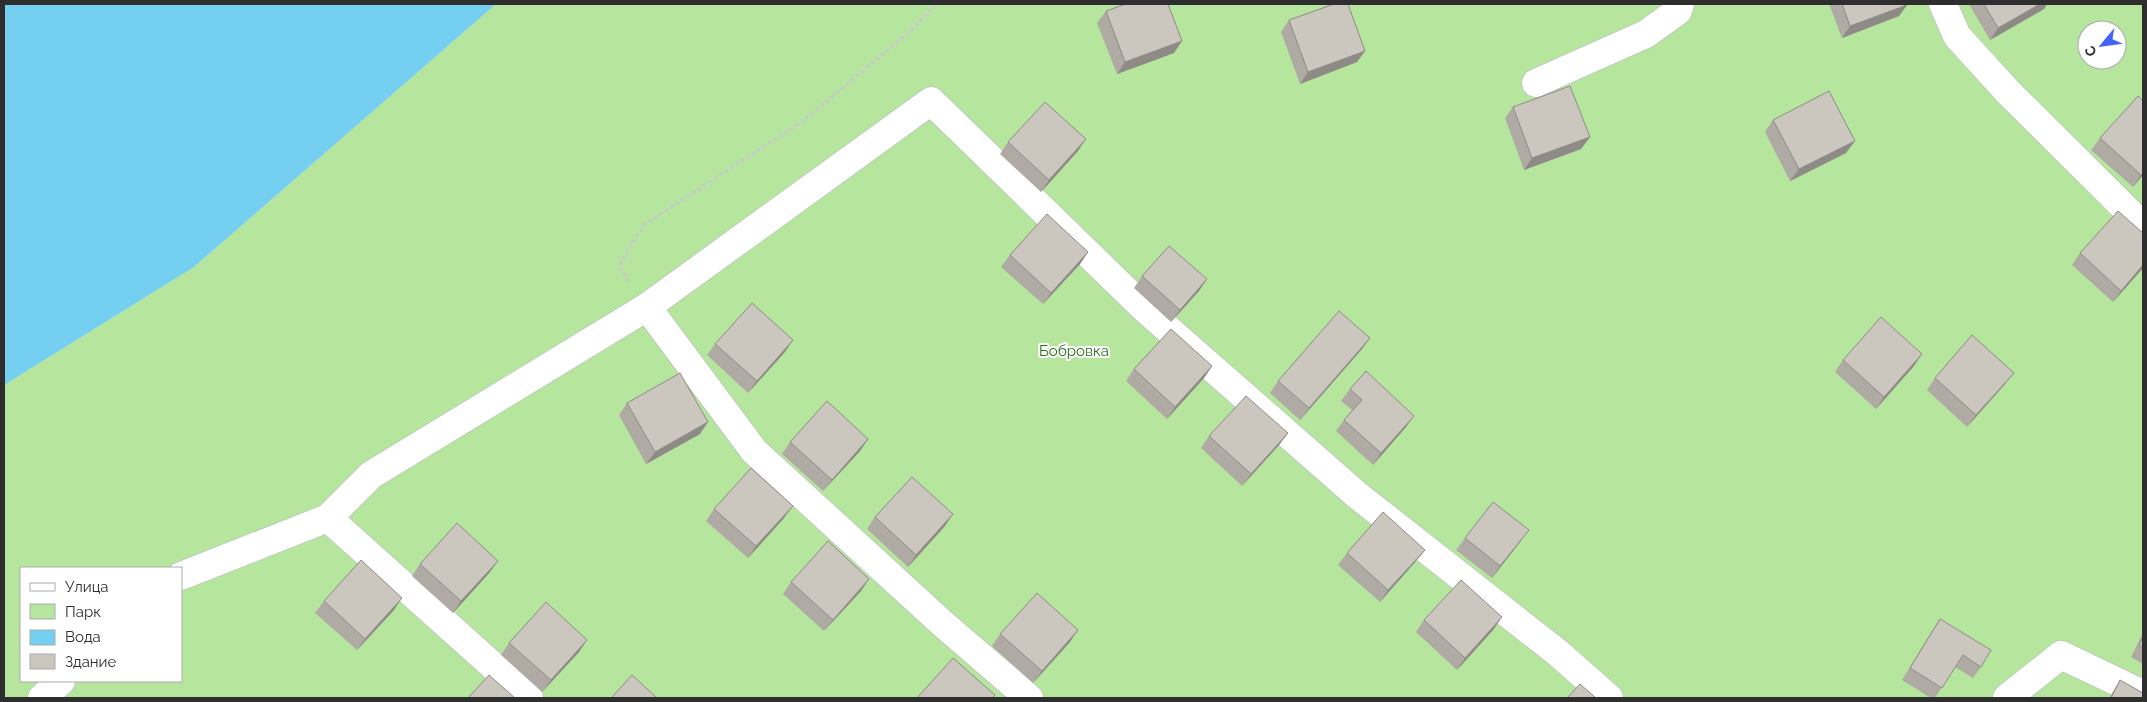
<svg xmlns="http://www.w3.org/2000/svg" width="2147" height="702" viewBox="0 0 2147 702" font-family="Raleway,sans-serif">
	<rect width="100%" height="100%" fill="#efe9e1"/>
	<path fill="#b6e59e" fill-rule="evenodd" d="M 496,4 L 2143,4 L 2143,698 L 4,698 L 4,385 L 194,267 ZM 2087,30 L 2117,30 L 2117,60 L 2087,60 ZM 21,568 L 181,568 L 181,681 L 21,681 Z"/>
	<path fill="#75cff0" d="M 4,4 L 496,4 L 194,267 L 4,385 Z"/>
	<g fill="none" stroke-linecap="round" stroke-linejoin="round">
		<defs>
			<path id="minor" d="M 1943,4 L 1957,36 L 2009,93 L 2143,226
				M 1536,83 L 1646,34 L 1678,11 L 1680,4
				M 647,307 L 754,451 L 943,624 L 1029,698
				M 328,518 L 529,698
				M 181,576 L 328,518 L 371,475 L 647,307 L 931,101 L 1145,309 L 1357,495 L 1558,653 L 1609,698
				M 42,698 L 61,681
				M 2007,698 L 2061,655 L 2143,694"/>
		</defs>
		<use href="#minor" stroke="#b4b7c1" stroke-width="29"/>
		<path stroke="#c9c9c9" stroke-width="3" stroke-dasharray="4 2.5" stroke-linecap="butt" d="M 629,281 L 619,265 L 644,225 L 803,121 L 908,33 L 937,4"/>
		<use href="#minor" stroke="#fff" stroke-width="28"/>
	</g>
	<path fill="#afaba4" d="M 1829,4 L 1906,4 L 1907,5 L 1899,16 L 1842,38 Z
		M 1969,4 L 2047,4 L 2044,9 L 1990,40 Z
		M 1106,11 L 1174,53 L 1117,74 L 1097,23 Z
		M 1289,20 L 1365,51 L 1357,62 L 1300,84 L 1281,32 Z
		M 1513,107 L 1590,137 L 1581,149 L 1524,170 L 1505,118 Z
		M 1773,120 L 1846,153 L 1790,181 L 1765,132 Z
		M 2100,138 L 2143,175 L 2133,187 L 2091,150 Z
		M 1008,142 L 1078,151 L 1041,192 L 1000,154 Z
		M 1088,252 L 1080,264 L 1043,304 L 1001,267 L 1010,255 Z
		M 2080,253 L 2143,268 L 2113,302 L 2072,265 Z
		M 1142,276 L 1207,279 L 1199,291 L 1171,322 L 1134,288 Z
		M 1370,338 L 1362,349 L 1300,420 L 1270,393 L 1278,381 Z
		M 715,344 L 785,352 L 748,393 L 707,355 Z
		M 1843,360 L 1914,366 L 1876,409 L 1835,372 Z
		M 1212,366 L 1204,378 L 1167,419 L 1126,381 L 1134,369 Z
		M 1935,378 L 2005,384 L 1967,427 L 1927,390 Z
		M 1350,389 L 1406,427 L 1373,465 L 1336,431 L 1344,420 L 1352,410 L 1341,401 Z
		M 627,403 L 700,434 L 646,464 L 619,415 Z
		M 1288,433 L 1279,445 L 1242,486 L 1201,448 L 1209,436 Z
		M 868,439 L 860,451 L 823,491 L 782,454 L 790,442 Z
		M 714,509 L 784,518 L 748,558 L 706,521 Z
		M 875,517 L 945,526 L 908,567 L 867,529 Z
		M 1465,538 L 1520,542 L 1492,578 L 1456,550 Z
		M 1425,550 L 1416,561 L 1380,602 L 1338,565 L 1347,553 Z
		M 420,564 L 490,572 L 453,613 L 412,576 Z
		M 791,582 L 861,591 L 824,631 L 783,594 Z
		M 324,601 L 394,610 L 357,650 L 315,613 Z
		M 1940,619 L 1981,667 L 1973,678 L 1955,667 L 1935,698 L 1931,698 L 1902,680 L 1932,631 Z
		M 1424,620 L 1494,629 L 1457,670 L 1416,632 Z
		M 2143,633 L 2143,664 L 2131,657 Z
		M 1000,634 L 1070,642 L 1033,683 L 992,646 Z
		M 509,643 L 579,652 L 542,692 L 501,655 Z
		M 2120,680 L 2143,698 L 2109,698 Z"/>
	<path fill="#8e8b86" d="M 2040,4 L 2047,4 L 2044,9 L 1990,40 L 1998,28 Z
		M 1907,5 L 1899,16 L 1842,38 L 1850,26 Z
		M 1182,41 L 1174,53 L 1117,74 L 1125,62 Z
		M 1365,51 L 1357,62 L 1300,84 L 1308,72 Z
		M 1590,137 L 1581,149 L 1524,170 L 1532,158 Z
		M 1086,139 L 1078,151 L 1041,192 L 1049,180 Z
		M 1855,141 L 1846,153 L 1790,181 L 1799,169 Z
		M 2143,173 L 2143,175 L 2133,187 L 2141,175 Z
		M 1088,252 L 1080,264 L 1043,304 L 1051,293 Z
		M 2143,265 L 2143,268 L 2113,302 L 2121,291 Z
		M 1207,279 L 1199,291 L 1171,322 L 1180,310 Z
		M 1370,338 L 1362,349 L 1300,420 L 1309,408 Z
		M 793,340 L 785,352 L 748,393 L 757,381 Z
		M 1922,354 L 1914,366 L 1876,409 L 1884,397 Z
		M 1212,366 L 1204,378 L 1167,419 L 1175,407 Z
		M 2014,373 L 2005,384 L 1967,427 L 1976,415 Z
		M 1414,416 L 1406,427 L 1373,465 L 1381,453 Z
		M 708,422 L 700,434 L 646,464 L 655,452 Z
		M 1288,433 L 1279,445 L 1242,486 L 1251,474 Z
		M 868,439 L 860,451 L 823,491 L 832,480 Z
		M 793,506 L 784,518 L 748,558 L 756,546 Z
		M 953,514 L 945,526 L 908,567 L 916,555 Z
		M 1529,530 L 1520,542 L 1492,578 L 1500,566 Z
		M 1425,550 L 1416,561 L 1380,602 L 1388,590 Z
		M 498,561 L 490,572 L 453,613 L 461,601 Z
		M 869,579 L 861,591 L 824,631 L 833,620 Z
		M 402,598 L 394,610 L 357,650 L 365,639 Z
		M 1502,617 L 1494,629 L 1457,670 L 1465,658 Z
		M 1078,630 L 1070,642 L 1033,683 L 1042,671 Z
		M 587,640 L 579,652 L 542,692 L 551,680 Z"/>
	<path fill="#cbc7bf" stroke="#8e8b86" d="M 1126,4 L 1168,4 L 1182,41 L 1125,62 L 1106,11 Z
		M 1334,4 L 1348,4 L 1365,51 L 1308,72 L 1289,20 Z
		M 1842,4 L 1906,4 L 1907,5 L 1850,26 Z
		M 1984,4 L 2040,4 L 1998,28 Z
		M 1570,86 L 1590,137 L 1532,158 L 1513,107 Z
		M 1829,91 L 1855,141 L 1799,169 L 1773,120 Z
		M 2138,96 L 2143,101 L 2143,173 L 2141,175 L 2100,138 Z
		M 1045,102 L 1086,139 L 1049,180 L 1008,142 Z
		M 2118,211 L 2143,233 L 2143,265 L 2121,291 L 2080,253 Z
		M 1047,214 L 1088,252 L 1051,293 L 1010,255 Z
		M 1169,246 L 1207,279 L 1180,310 L 1142,276 Z
		M 752,303 L 793,340 L 757,381 L 715,344 Z
		M 1339,311 L 1370,338 L 1309,408 L 1278,381 Z
		M 1881,317 L 1922,354 L 1884,397 L 1843,360 Z
		M 1171,329 L 1212,366 L 1175,407 L 1134,369 Z
		M 1972,335 L 2014,373 L 1976,415 L 1935,378 Z
		M 1366,371 L 1414,416 L 1381,453 L 1344,420 L 1362,400 L 1350,389 Z
		M 680,373 L 708,422 L 655,452 L 627,403 Z
		M 1246,396 L 1288,433 L 1251,474 L 1209,436 Z
		M 827,401 L 868,439 L 832,480 L 790,442 Z
		M 751,468 L 793,506 L 756,546 L 714,509 Z
		M 912,477 L 953,514 L 916,555 L 875,517 Z
		M 1493,502 L 1529,530 L 1500,566 L 1465,538 Z
		M 1383,512 L 1425,550 L 1388,590 L 1347,553 Z
		M 457,523 L 498,561 L 461,601 L 420,564 Z
		M 828,541 L 869,579 L 833,620 L 791,582 Z
		M 361,560 L 402,598 L 365,639 L 324,601 Z
		M 1461,580 L 1502,617 L 1465,658 L 1424,620 Z
		M 1037,593 L 1078,630 L 1042,671 L 1000,634 Z
		M 546,602 L 587,640 L 551,680 L 509,643 Z
		M 1940,619 L 1991,650 L 1981,667 L 1963,655 L 1942,688 L 1910,668 Z
		M 2143,637 L 2143,647 L 2139,645 Z
		M 953,658 L 995,695 L 992,698 L 917,698 Z
		M 489,675 L 515,698 L 468,698 Z
		M 632,675 L 657,698 L 611,698 Z
		M 2120,680 L 2143,693 L 2143,698 L 2111,698 Z
		M 1580,684 L 1596,698 L 1567,698 Z"/>
	<g text-anchor="middle" dominant-baseline="central" stroke-width="4" stroke-linejoin="round" paint-order="stroke">
		<g font-size="15" fill="#2c6e1b" stroke="#fff">
			<text x="1074" y="351">Бобровка</text>
		</g>
	</g>
	<rect width="2147" height="702" fill="none" stroke="#2e2e2e" stroke-width="10"/>
	<rect x="20" y="567" width="162" height="115" fill="#ffffff" stroke="#ababab"/>
	<rect x="30" y="583" width="25" height="8" fill="#ffffff" stroke="#ababab"/>
	<text x="65" y="592" font-size="15" fill="#2e2e2e">Улица</text>
	<rect x="30" y="604" width="25" height="15" fill="#b6e59e" stroke="#ababab"/>
	<text x="65" y="617" font-size="15" fill="#2e2e2e">Парк</text>
	<rect x="30" y="630" width="25" height="15" fill="#75cff0" stroke="#ababab"/>
	<text x="65" y="642" font-size="15" fill="#2e2e2e">Вода</text>
	<rect x="30" y="654" width="25" height="15" fill="#cbc7bf" stroke="#ababab"/>
	<text x="65" y="667" font-size="15" fill="#2e2e2e">Здание</text>
	<g transform="translate(2102 45) rotate(241)"><circle r="24" fill="#ffffff" stroke="#ababab"/>
	<path d="M0-4L9 19L0 12L-9 19Z" fill="#4264fb"/>
	<text y="-8" font-size="14" font-weight="bold" text-anchor="middle" fill="#2e2e2e">С</text>
	</g>
</svg>
